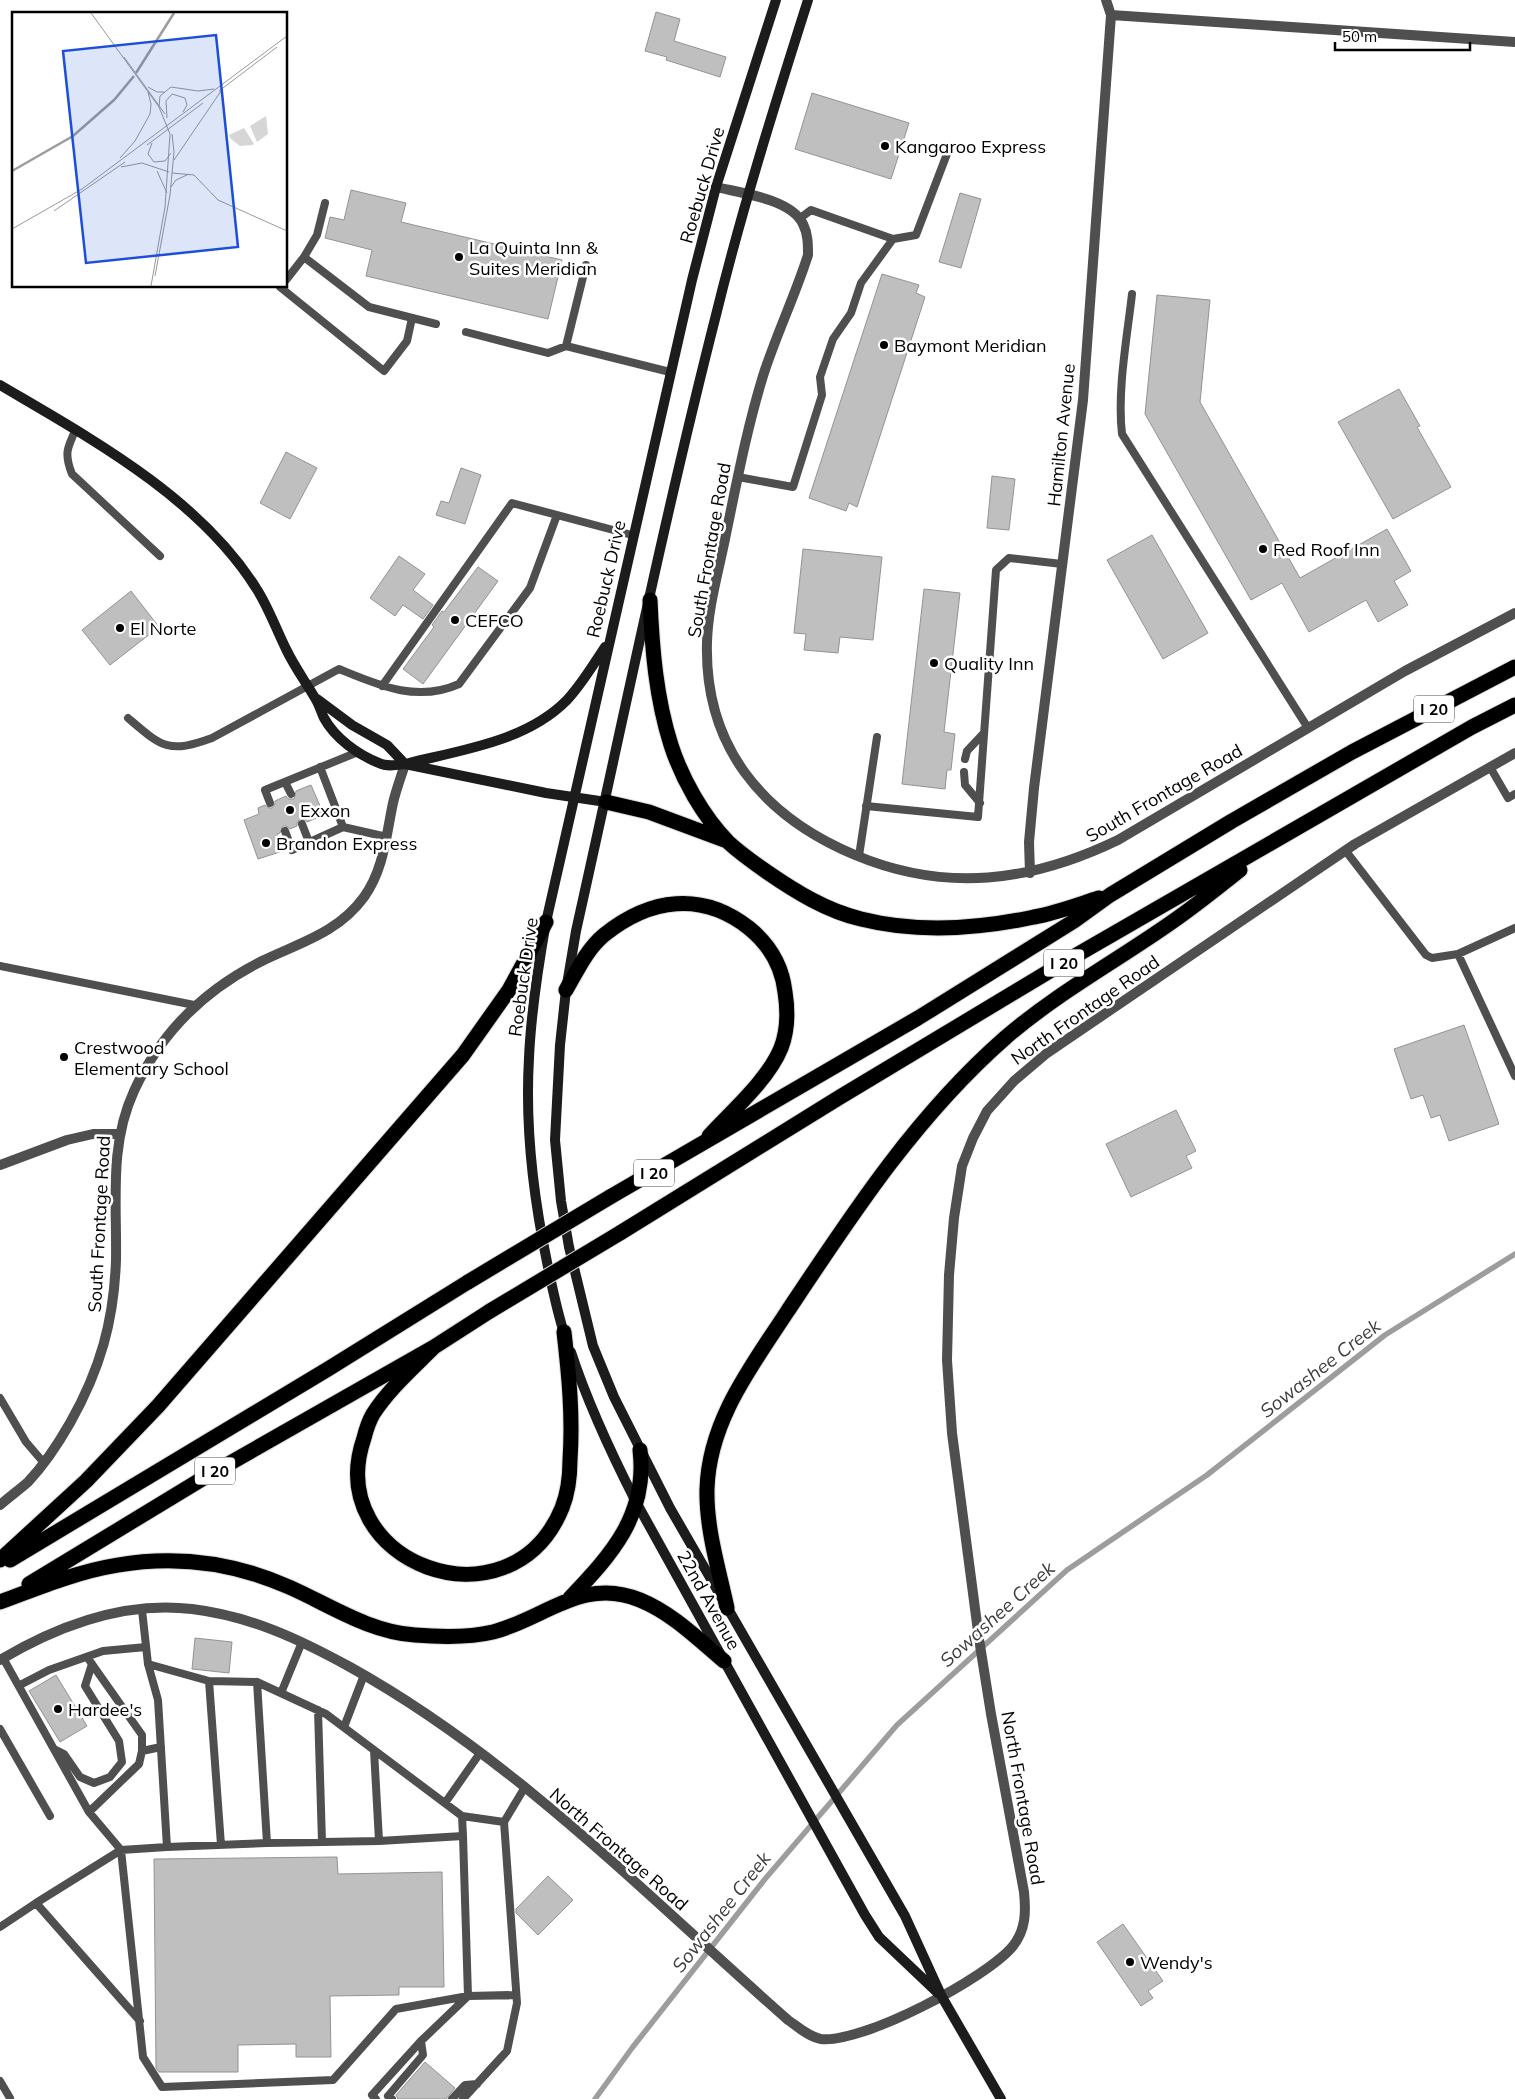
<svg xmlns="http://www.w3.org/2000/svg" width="1515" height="2099" viewBox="0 0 1515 2099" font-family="Mulish,sans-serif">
	<rect width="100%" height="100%" fill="#fff"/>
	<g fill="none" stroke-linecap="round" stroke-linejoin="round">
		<path stroke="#9d9d9d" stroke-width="5.5" d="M 595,2099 L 632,2048 L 765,1879 L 897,1725 L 1067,1570 L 1207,1475 L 1385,1335 L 1515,1254"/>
	</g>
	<path fill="#bfbfbf" stroke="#939393" d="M 656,12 L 680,19 L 674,41 L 726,57 L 720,77 L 666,60 L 667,57 L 645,51 Z
		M 812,93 L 909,123 L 891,179 L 795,149 Z
		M 351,190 L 406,203 L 401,222 L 562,260 L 548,319 L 366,276 L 372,250 L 325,238 L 330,217 L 344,220 Z
		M 960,193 L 981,199 L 961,268 L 939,262 Z
		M 882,274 L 919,285 L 916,293 L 925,297 L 857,507 L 849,503 L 846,511 L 809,498 Z
		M 1157,295 L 1210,300 L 1200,402 L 1300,578 L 1387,529 L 1411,571 L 1394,581 L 1408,605 L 1378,622 L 1366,600 L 1309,632 L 1282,583 L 1251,600 L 1145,414 Z
		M 1399,389 L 1420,426 L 1417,427 L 1451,487 L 1393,519 L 1338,422 Z
		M 286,452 L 317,468 L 290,519 L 260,503 Z
		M 461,468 L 481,475 L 465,524 L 436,515 L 441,501 L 449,503 Z
		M 992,476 L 1015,479 L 1009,530 L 987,528 Z
		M 1152,535 L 1208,633 L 1163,659 L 1107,560 Z
		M 803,549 L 882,557 L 873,640 L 840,637 L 838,653 L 804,650 L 806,634 L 794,633 Z
		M 399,556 L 425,574 L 413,590 L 433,605 L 423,619 L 403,605 L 395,616 L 370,598 Z
		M 478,567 L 498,581 L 423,684 L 403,669 L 434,627 L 432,625 L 442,611 L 444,612 Z
		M 924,589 L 960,593 L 944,732 L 955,734 L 951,770 L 947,770 L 945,789 L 902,784 Z
		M 131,591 L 159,627 L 110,665 L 82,630 Z
		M 311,785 L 324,815 L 307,822 L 303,819 L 300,819 L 297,823 L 297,826 L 290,829 L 286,826 L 283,826 L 280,833 L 277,834 L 283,851 L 258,859 L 244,820 L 259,814 L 258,808 L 265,805 L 269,808 L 272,808 L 275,804 L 275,801 L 286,796 L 288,799 L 294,799 L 296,791 Z
		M 1464,1025 L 1499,1124 L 1449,1141 L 1440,1115 L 1431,1118 L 1423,1095 L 1411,1099 L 1394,1049 Z
		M 1176,1110 L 1196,1151 L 1186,1156 L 1192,1168 L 1131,1197 L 1106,1144 Z
		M 195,1638 L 232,1642 L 229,1673 L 192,1669 Z
		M 56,1675 L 87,1726 L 60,1742 L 29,1691 Z
		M 337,1857 L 338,1874 L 442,1872 L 444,1987 L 399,1987 L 399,1995 L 330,1996 L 331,2057 L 296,2057 L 296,2044 L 238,2045 L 238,2072 L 159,2072 L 156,2068 L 154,1859 Z
		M 548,1876 L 573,1900 L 538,1935 L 516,1913 L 516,1909 Z
		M 1123,1924 L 1163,1981 L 1148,1991 L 1153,1998 L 1141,2006 L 1097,1942 Z
		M 425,2062 L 455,2088 L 446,2099 L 398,2099 L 396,2095 Z"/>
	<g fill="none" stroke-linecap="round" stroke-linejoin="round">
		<defs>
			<path id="highway" d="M 650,600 C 652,648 656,698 671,745 C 682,779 703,816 728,842 C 740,853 754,863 767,872 C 796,892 827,911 861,919 C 917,933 978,929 1034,917 C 1056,913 1077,905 1099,898
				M 606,802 L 649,812 L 727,841
				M 566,990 C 577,971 587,949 604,935 C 650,898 702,891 749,928 C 770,945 782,966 785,992 C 788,1011 788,1030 781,1048 C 768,1080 732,1111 709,1136
				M 610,1197 L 918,1018 L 1074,921 L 1110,895 L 1232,821 L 1352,752 L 1515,667
				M 620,1233 L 840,1097 L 1068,960 L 1472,727 L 1515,705
				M 434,1347 C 413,1368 389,1389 373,1414 C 369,1421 366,1430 364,1438 C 321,1563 510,1634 562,1508 C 568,1493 570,1476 570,1460 C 573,1417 569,1375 564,1332
				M 0,1560 L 86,1481 L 158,1406 L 463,1055 L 509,990 L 546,922
				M 10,1560 L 328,1369 L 468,1282
				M 29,1584 L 202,1479 L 434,1347 L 490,1311
				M 570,1598 C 611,1555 648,1515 640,1450
				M 0,1602 C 22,1594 44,1585 66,1578 C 141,1553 217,1555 289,1587 C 330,1605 369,1632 415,1635 C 440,1637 468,1638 493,1632 C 544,1619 583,1576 640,1600 C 672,1613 698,1639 724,1661
				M 727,1608 C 719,1570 706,1529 707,1489 C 709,1421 751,1367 787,1312 C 852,1214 916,1116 1005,1038 C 1058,992 1122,958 1179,917 C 1200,902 1220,886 1240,870"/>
		</defs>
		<use href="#highway" stroke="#dbdbdb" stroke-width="17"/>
		<path stroke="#4f4f4f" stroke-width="8" d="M 893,239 L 916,235 L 950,146
			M 304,257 L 317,235 L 325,203
			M 286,280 L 304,257 L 369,307 L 436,324
			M 281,286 L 280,287 L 384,371 L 407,341 L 412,318
			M 1132,294 C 1127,338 1117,391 1122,434 L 1308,728
			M 466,332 L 548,353 L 566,346 L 670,372
			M 566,346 L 586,265
			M 76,429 C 67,448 64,454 72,474 L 160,556
			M 738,477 L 793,487 L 822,395 L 820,377 L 833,339 L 851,313 L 861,283 L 893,239 L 811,210 L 799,219
			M 382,686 L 512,503 L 632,535
			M 128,718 C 162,747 168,754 212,738 L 339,669 C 378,685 417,703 459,684 L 530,588 L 557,515
			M 965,759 L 967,751 L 983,734
			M 320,767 L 343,827
			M 1490,767 L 1508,798 L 1515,794
			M 964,772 L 965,785 L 980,803
			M 285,782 L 291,794
			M 270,803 L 265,790 L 358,752
			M 866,806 L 978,817 L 996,570 L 1009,558 L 1062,564
			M 302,824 L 309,842
			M 285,831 L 292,850 L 343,827 L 387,837
			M 1345,850 L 1426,955 L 1432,958 L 1458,954 L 1515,928
			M 859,856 L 877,737
			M 1458,954 L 1515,1076
			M 0,966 L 194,1005
			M 0,1398 L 26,1442 L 44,1463
			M 142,1610 L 148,1664 L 158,1700 L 167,1847 L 267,1843
			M 87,1657 L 142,1735 L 142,1751 L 139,1764 L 89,1812
			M 3,1658 L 89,1812 L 121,1850 L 36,1903 L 140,2021
			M 148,1664 L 209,1681 L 221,1845
			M 209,1681 L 257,1682
			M 20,1685 L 49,1670 L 103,1651 L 146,1647
			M 281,1693 L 302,1642
			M 318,1710 L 322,1842
			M 344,1727 L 364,1675
			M 0,1729 L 50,1816
			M 54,1749 L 64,1754 L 80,1777 L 94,1783 L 110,1777 L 122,1762 L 119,1741 L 85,1686 L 92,1664
			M 374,1750 L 379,1841
			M 142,1751 L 161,1747
			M 445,1803 L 480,1753
			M 462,1816 L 504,1822
			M 167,1847 L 121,1850 L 143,2057 L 162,2087 L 333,2080 L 396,2009 L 468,1996 L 516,1995
			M 0,1927 L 36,1903
			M 0,2081 L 10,2098
			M 376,2099 L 372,2095 L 421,2041 L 468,1996 L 463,1836 L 462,1816 L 326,1714 L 257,1682 L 267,1843 L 379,1841 L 463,1836
			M 392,2099 L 388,2096 L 423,2055 L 421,2041
			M 452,2099 L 465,2085 L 477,2084
			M 463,2099 L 507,2051 L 517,2003 L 504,1822 L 525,1787"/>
		<path stroke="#4f4f4f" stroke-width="10" d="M 1111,15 L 1515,42
			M 716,187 C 741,193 791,199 803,224 C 808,234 808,244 808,255 C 795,296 776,335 763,376 C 747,428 737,481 726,534 C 719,570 708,606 707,642 C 704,746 762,816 855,855 C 946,893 1031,882 1118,840 L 1405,671 L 1515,613
			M 1030,873 L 1029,842 L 1034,788 L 1083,400 L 1111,15 L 1106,0
			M 0,1165 L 67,1140 L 93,1134 L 119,1134
			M 0,1505 C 9,1497 19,1490 28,1482 C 45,1464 58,1444 70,1423 C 100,1370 114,1321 116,1260 C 117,1202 109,1145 134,1091 C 161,1032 204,990 262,961 C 299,943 338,933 364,897 C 384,869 386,836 393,803 C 396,790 401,777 405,764
			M 0,1660 C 57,1626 125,1601 192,1609 C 250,1616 299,1639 350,1667 C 514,1758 648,1897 788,2020 C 798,2027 809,2037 821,2039 C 862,2044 987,1978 1013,1946 C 1026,1929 1026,1912 1024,1892 L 991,1714 L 979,1639 L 952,1433 L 947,1360 L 949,1275 L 954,1218 L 962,1166 L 973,1138 L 987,1111 L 1014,1081 L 1047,1053 L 1355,844 L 1515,753"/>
		<path stroke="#1c1c1c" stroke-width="10" d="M 808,0 C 775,104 742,209 716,315 C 664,519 622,725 576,931 L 566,990 L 560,1045 L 555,1140 L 561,1201 L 569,1247 L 593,1346 L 614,1397 L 670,1508 L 905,1916 L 942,1997 L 1001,2099
			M 0,385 C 90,438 199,497 256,588 C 268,606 276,629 286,649 C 294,666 305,681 315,698 C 319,704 321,712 324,718 C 335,738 358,755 379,763 C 387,767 397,765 405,764 L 546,793 L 606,802
			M 317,699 L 352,725 L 387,745 L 405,764
			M 409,763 C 462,750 527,741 567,700 C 582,684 593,665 605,647
			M 565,1336 C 557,1312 552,1287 547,1262 C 533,1195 525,1126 529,1058 C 531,1012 538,967 546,922 L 692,280 L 716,187 L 776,0
			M 571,1352 C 588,1404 611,1453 636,1502 L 865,1915 L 879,1937 L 938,1993"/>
		<use href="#highway" stroke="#000" stroke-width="15"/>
		<defs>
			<path id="highway-bridge" d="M 468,1282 L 610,1197
				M 490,1311 L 620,1233"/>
		</defs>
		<use href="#highway-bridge" stroke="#dbdbdb" stroke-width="17" stroke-linecap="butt"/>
		<use href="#highway-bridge" stroke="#000" stroke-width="15"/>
	</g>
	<g fill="#000" stroke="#fff" stroke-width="2">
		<circle cx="885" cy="146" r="5"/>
		<circle cx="459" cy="257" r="5"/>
		<circle cx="884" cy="345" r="5"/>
		<circle cx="1263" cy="549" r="5"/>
		<circle cx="455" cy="620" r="5"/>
		<circle cx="120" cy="628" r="5"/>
		<circle cx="934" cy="663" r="5"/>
		<circle cx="290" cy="810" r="5"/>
		<circle cx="266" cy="843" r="5"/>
		<circle cx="64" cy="1057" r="5"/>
		<circle cx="58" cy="1709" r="5"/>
		<circle cx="1130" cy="1962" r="5"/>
	</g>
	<g text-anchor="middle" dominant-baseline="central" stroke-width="5" stroke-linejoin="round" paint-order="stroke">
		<g fill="#fff" stroke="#4c4c4c" stroke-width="1">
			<rect x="1414" y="695.5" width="40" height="27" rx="4"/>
			<rect x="1044" y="949.5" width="40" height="27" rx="4"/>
			<rect x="634" y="1159.5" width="40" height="27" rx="4"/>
			<rect x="195" y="1457.5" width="40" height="27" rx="4"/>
		</g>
		<g font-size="16" font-weight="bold" fill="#000">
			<text x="1434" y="709">I 20</text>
			<text x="1064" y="963">I 20</text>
			<text x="654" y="1173">I 20</text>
			<text x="215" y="1471">I 20</text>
		</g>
		<g font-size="18" fill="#000" stroke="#fff" text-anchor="start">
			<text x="895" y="146">Kangaroo Express</text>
			<text x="469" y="247">La Quinta Inn &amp;<tspan x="469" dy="21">Suites Meridian</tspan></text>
			<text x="894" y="345">Baymont Meridian</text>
			<text x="1273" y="549">Red Roof Inn</text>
			<text x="465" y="620">CEFCO</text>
			<text x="130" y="628">El Norte</text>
			<text x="944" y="663">Quality Inn</text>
			<text x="300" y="810">Exxon</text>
			<text x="276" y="843">Brandon Express</text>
			<text x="74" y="1047">Crestwood<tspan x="74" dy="21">Elementary School</tspan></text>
			<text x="68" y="1709">Hardee's</text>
			<text x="1140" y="1962">Wendy's</text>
		</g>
		<g font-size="18" fill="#000" stroke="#fff">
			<text transform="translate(702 185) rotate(-74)">Roebuck Drive</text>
			<text transform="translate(1061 435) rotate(-84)">Hamilton Avenue</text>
			<text transform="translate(709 550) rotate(-80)">South Frontage Road</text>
			<text transform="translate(606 579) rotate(-77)">Roebuck Drive</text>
			<text transform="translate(1164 793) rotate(-30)">South Frontage Road</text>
			<text transform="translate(523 977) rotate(-82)">Roebuck Drive</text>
			<text transform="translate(1085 1010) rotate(-35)">North Frontage Road</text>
			<text transform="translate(99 1224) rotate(-87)">South Frontage Road</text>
			<text transform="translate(709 1600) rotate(61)">22nd Avenue</text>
			<text transform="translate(1023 1798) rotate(80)">North Frontage Road</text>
			<text transform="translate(619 1849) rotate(41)">North Frontage Road</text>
		</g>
		<g font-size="19" font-style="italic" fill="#3e3e3e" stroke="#fff">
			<text transform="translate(1320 1368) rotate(-38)">Sowashee Creek</text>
			<text transform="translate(997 1614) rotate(-42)">Sowashee Creek</text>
			<text transform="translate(721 1912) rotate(-52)">Sowashee Creek</text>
		</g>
	</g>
	<g transform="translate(12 12)">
		<rect width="275" height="275" fill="#fff"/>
		<path d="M 254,104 L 256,122 L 245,130 L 238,114 ZM 232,116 L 242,132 L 240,133 L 228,134 L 218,126 L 217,123 Z" fill="#d6d6d6"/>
		<path fill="none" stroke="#9d9d9d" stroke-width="2.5" d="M 124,61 L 162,1M 0,159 L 61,124 L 102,88 L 122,64"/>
		<path fill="none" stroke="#999" stroke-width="1" d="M 79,1 L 147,95 L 158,122 L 153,195 L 139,274M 112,45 L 153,102M 136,75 L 145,80 L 152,80M 207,79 L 265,35M 147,95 L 148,84 L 159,75 L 186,79 L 202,77M 155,106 L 154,89 L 160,82 L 173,86 L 175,93 L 171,100M 140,131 L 136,142 L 142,150 L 153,149 L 159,141M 135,133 L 191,91M 108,146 L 123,129 L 138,102 L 139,92 L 136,80M 162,148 L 209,79M 109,155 L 130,151 L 157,160M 145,159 L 155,181M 160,161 L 182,163 L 206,188 L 275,219M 159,175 L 164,168 L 177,162M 42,199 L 113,150M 0,217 L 70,177 L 275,24M 143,264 L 158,183 L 162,140 L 160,122"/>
		<path fill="#1d4ed8" fill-opacity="0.15" stroke="#1d4ed8" stroke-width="2.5" d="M 204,23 L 226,235 L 74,251 L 51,39 Z"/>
		<rect width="275" height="275" fill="none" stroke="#000" stroke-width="2.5"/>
	</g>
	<path d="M1335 42v8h135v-8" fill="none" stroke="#000000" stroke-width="2.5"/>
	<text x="1342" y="42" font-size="15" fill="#000000" stroke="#ffffff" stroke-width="4" paint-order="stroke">50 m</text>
</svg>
